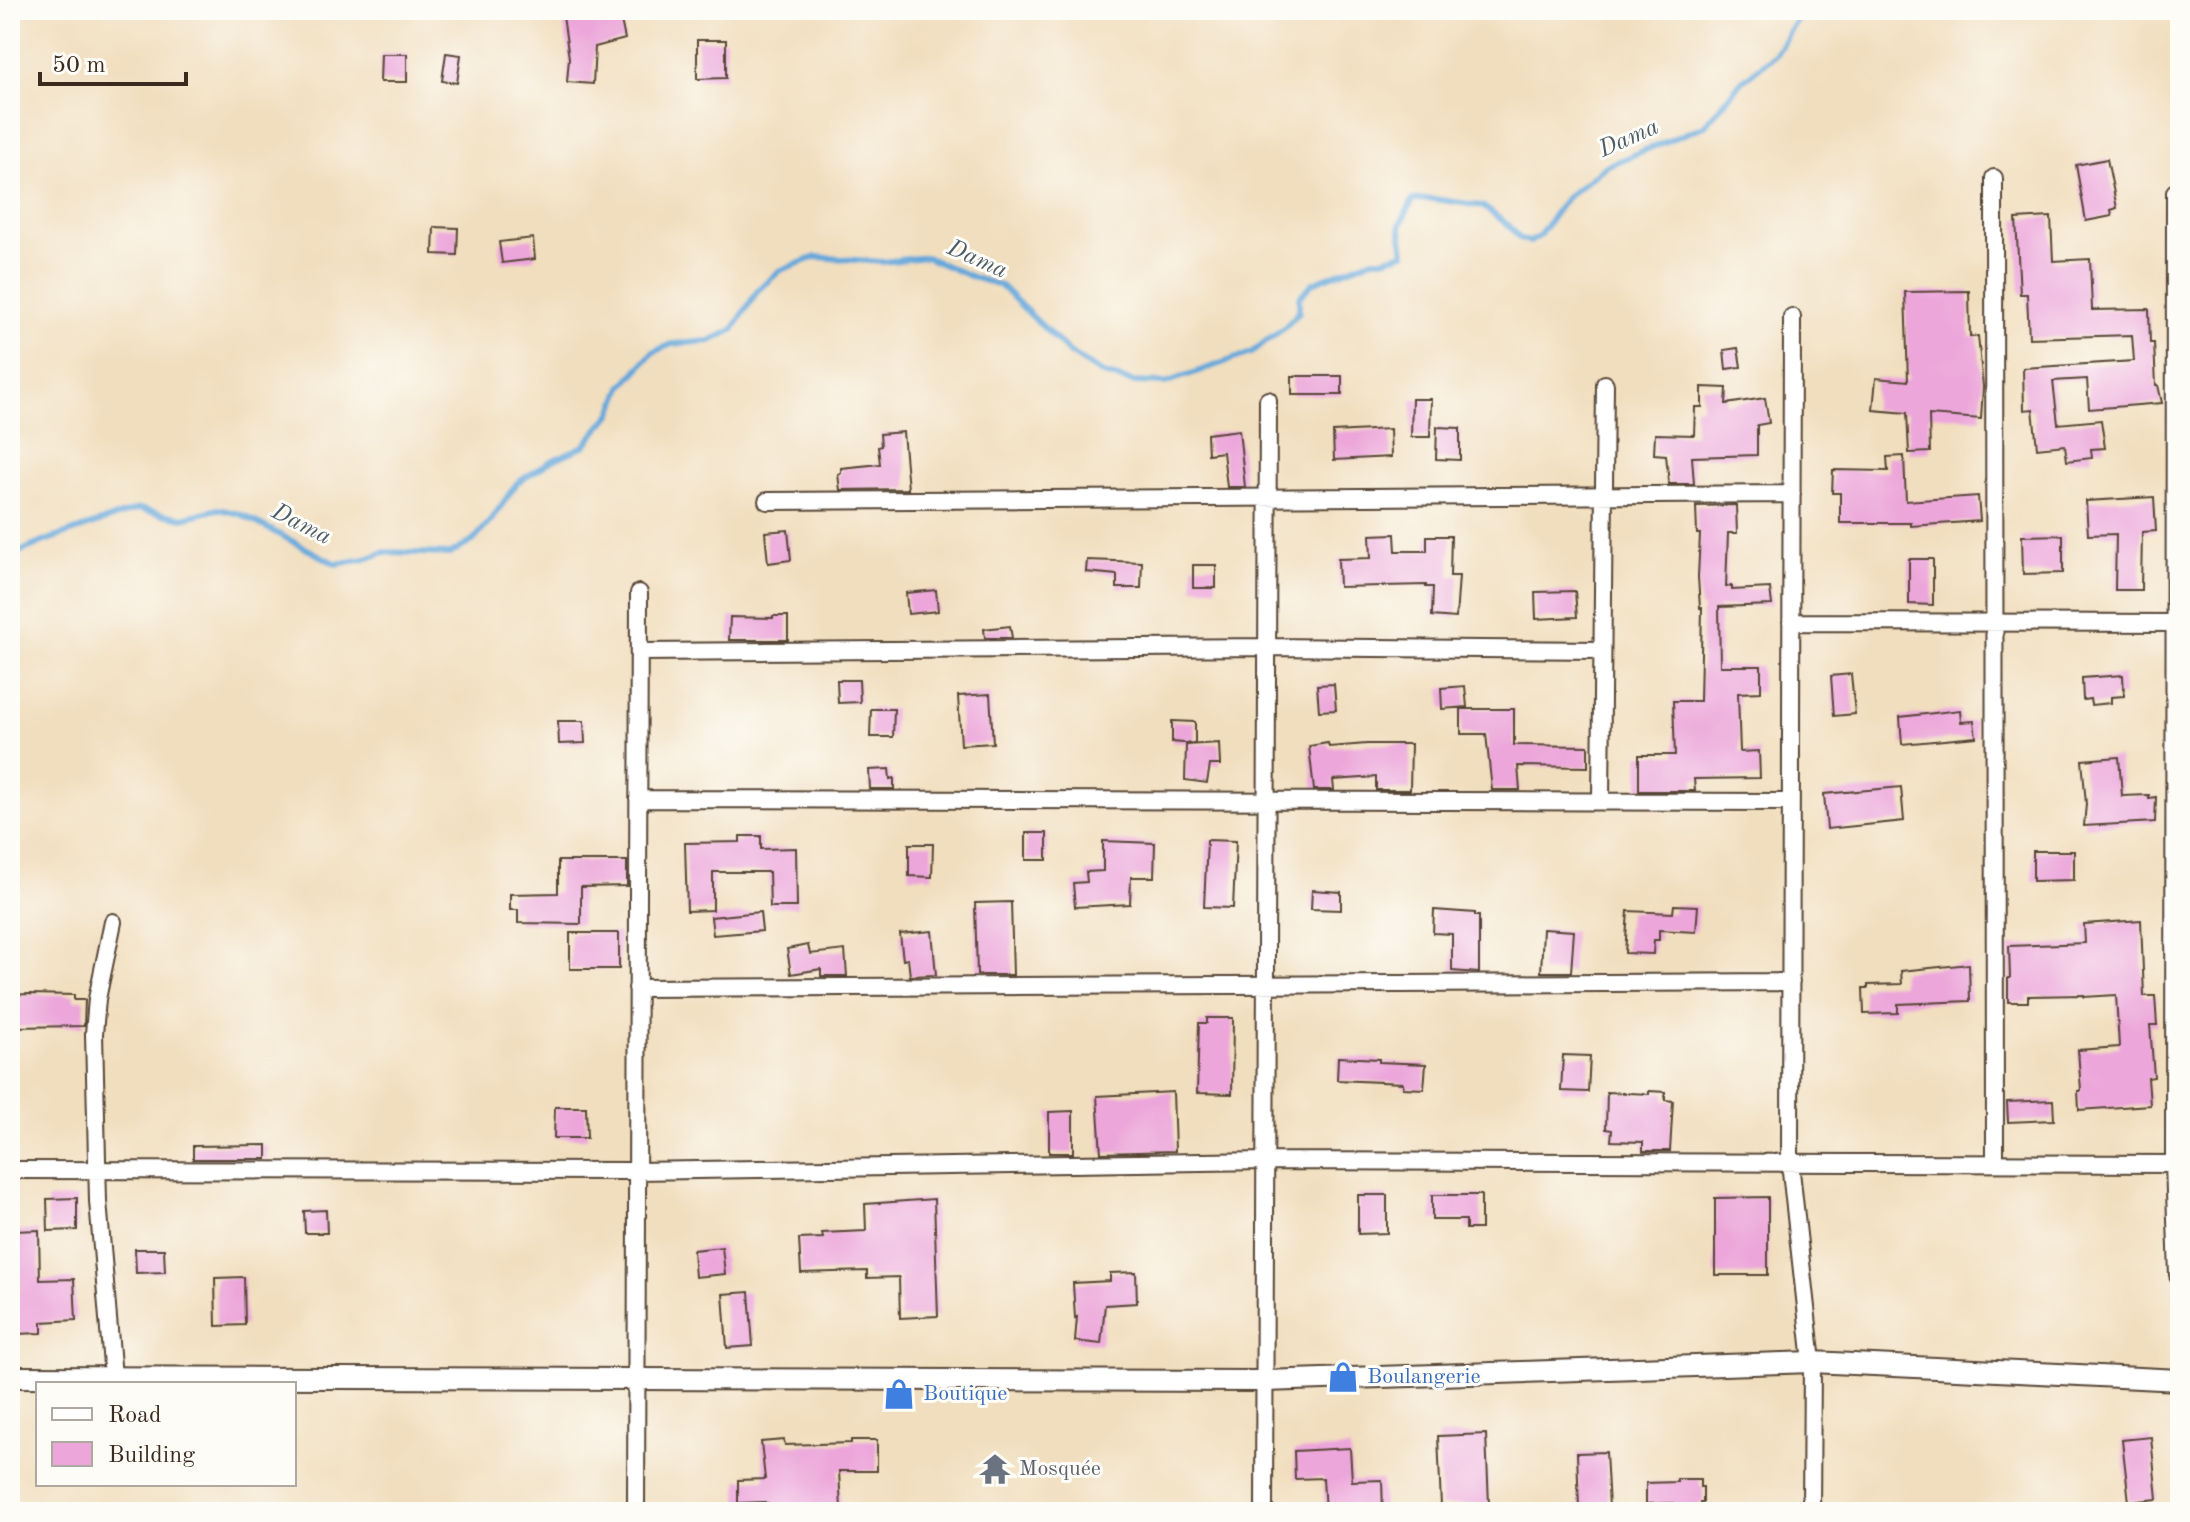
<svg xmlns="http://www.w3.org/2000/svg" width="2190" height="1522" viewBox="0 0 2190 1522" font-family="'Old Standard TT',serif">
	<rect width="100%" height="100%" fill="#fdfcf7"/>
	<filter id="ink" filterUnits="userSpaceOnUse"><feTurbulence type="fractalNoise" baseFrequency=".0125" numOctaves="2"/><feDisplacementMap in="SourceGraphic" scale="16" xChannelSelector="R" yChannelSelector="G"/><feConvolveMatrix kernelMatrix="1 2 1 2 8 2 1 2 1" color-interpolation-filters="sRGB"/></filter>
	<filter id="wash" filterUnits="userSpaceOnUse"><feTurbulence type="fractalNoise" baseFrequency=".006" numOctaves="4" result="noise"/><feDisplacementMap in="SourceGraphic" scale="32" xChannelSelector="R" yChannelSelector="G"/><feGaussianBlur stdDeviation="1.8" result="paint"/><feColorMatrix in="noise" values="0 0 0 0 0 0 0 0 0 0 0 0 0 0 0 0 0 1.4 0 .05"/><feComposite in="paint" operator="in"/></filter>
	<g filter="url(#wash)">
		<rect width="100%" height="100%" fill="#f1debe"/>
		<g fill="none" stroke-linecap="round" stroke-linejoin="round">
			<path stroke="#66a8da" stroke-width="6" d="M 10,556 L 45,541 L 138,509 L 183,518 L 218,509 L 240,514 L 336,564 L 365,559 L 385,552 L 450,554 L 473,541 L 492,519 L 517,483 L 551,461 L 584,446 L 612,413 L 622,387 L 653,352 L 672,344 L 710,341 L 733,330 L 758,290 L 781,270 L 816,257 L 882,262 L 926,257 L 972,277 L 1001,286 L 1070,353 L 1103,374 L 1133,382 L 1165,383 L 1251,353 L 1286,326 L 1299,312 L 1299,297 L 1313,283 L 1373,259 L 1383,259 L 1404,253 L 1400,225 L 1413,200 L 1434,199 L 1482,206 L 1509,225 L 1519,238 L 1530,242 L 1539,236 L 1566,198 L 1606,166 L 1704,126 L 1741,82 L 1776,54 L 1802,10"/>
		</g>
		<g id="blocks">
			<path fill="#eca6da" d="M 619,11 L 625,39 L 595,47 L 593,84 L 567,82 L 569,58 L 563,16 Z
				M 697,40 L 726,40 L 726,78 L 697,79 Z
				M 446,53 L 461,55 L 457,83 L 442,81 Z
				M 381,54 L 407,54 L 407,82 L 380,82 Z
				M 2107,159 L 2117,208 L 2111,210 L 2112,216 L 2086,221 L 2076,165 Z
				M 2051,217 L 2053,261 L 2090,259 L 2092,310 L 2149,309 L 2150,343 L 2154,343 L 2156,385 L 2158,385 L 2162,403 L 2089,409 L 2087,379 L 2053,381 L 2058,424 L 2101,420 L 2105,448 L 2091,449 L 2092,458 L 2067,461 L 2065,445 L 2037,448 L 2033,409 L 2024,410 L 2023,368 L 2134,361 L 2132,335 L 2029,338 L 2027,294 L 2020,294 L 2016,219 Z
				M 434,227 L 458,228 L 457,255 L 433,254 Z
				M 533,238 L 535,259 L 502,263 L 499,242 Z
				M 1969,291 L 1970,337 L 1978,336 L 1983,387 L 1981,419 L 1929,415 L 1930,452 L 1909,453 L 1907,413 L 1873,410 L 1876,378 L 1908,381 L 1905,292 Z
				M 1738,348 L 1741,367 L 1726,369 L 1724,350 Z
				M 1292,376 L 1342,376 L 1342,395 L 1292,395 Z
				M 1702,387 L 1727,388 L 1726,404 L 1765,398 L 1769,423 L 1757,425 L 1757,455 L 1692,457 L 1694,484 L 1669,484 L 1666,455 L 1654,454 L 1655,434 L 1694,435 L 1695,407 L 1702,407 Z
				M 1412,399 L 1431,399 L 1430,437 L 1411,437 Z
				M 1437,427 L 1460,428 L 1460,460 L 1436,459 Z
				M 1390,429 L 1391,457 L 1334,460 L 1333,432 Z
				M 1239,430 L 1245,487 L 1227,487 L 1223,452 L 1208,454 L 1207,434 Z
				M 903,432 L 908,489 L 840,490 L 838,474 L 841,473 L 841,468 L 880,464 L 878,447 L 881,446 L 880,434 Z
				M 1904,456 L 1906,501 L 1978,496 L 1980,521 L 1911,526 L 1911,523 L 1840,523 L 1840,493 L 1832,493 L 1833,470 L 1888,471 L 1887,457 Z
				M 2154,497 L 2156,531 L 2142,532 L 2141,590 L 2115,590 L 2116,534 L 2088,535 L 2086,501 Z
				M 1736,505 L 1737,533 L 1728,533 L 1726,587 L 1732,586 L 1732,590 L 1770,588 L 1772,605 L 1719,607 L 1720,666 L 1761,666 L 1761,692 L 1738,693 L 1740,752 L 1759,751 L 1760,778 L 1694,779 L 1695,791 L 1639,791 L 1639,755 L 1675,755 L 1673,701 L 1700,701 L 1702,608 L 1700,608 L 1698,577 L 1700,534 L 1697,534 L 1696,506 Z
				M 788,530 L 791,560 L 768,563 L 765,532 Z
				M 1395,534 L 1396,551 L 1427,551 L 1427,536 L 1451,536 L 1450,576 L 1459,576 L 1456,618 L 1432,616 L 1433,587 L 1426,587 L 1426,585 L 1339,587 L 1338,559 L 1371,558 L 1370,535 Z
				M 2063,535 L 2063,573 L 2023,574 L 2022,536 Z
				M 1909,559 L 1933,559 L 1933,605 L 1909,604 Z
				M 1087,560 L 1142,562 L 1141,588 L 1117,588 L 1117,575 L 1086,572 Z
				M 1193,565 L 1216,565 L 1216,588 L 1193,588 Z
				M 936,590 L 938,611 L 908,614 L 906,593 Z
				M 1575,591 L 1577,617 L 1536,619 L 1535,592 Z
				M 773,616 L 788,616 L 788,640 L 729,640 L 730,617 L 773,618 Z
				M 1010,626 L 1012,638 L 985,638 L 984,629 Z
				M 1851,674 L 1855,714 L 1834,716 L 1831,676 Z
				M 2123,675 L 2124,696 L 2111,697 L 2111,703 L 2091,705 L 2090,699 L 2083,700 L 2082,678 Z
				M 837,680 L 859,680 L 860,702 L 838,703 Z
				M 1334,684 L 1336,710 L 1319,711 L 1317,685 Z
				M 1465,686 L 1467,707 L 1442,709 L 1441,688 Z
				M 990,694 L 993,743 L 961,745 L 958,696 Z
				M 871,709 L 894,709 L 893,737 L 870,737 Z
				M 1461,709 L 1514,709 L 1514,745 L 1588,746 L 1588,767 L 1518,766 L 1520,790 L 1492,790 L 1486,734 L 1461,734 Z
				M 1960,710 L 1961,722 L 1974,721 L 1976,737 L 1902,744 L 1900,717 Z
				M 558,721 L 584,721 L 585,743 L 559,744 Z
				M 1172,721 L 1195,722 L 1195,744 L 1172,742 Z
				M 1219,743 L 1220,765 L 1210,765 L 1207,783 L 1185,780 L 1186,745 Z
				M 1328,743 L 1329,747 L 1367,744 L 1411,744 L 1410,790 L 1376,790 L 1376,777 L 1333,780 L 1334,790 L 1314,790 L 1309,746 Z
				M 2119,757 L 2122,796 L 2149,795 L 2149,798 L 2156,797 L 2155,822 L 2084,826 L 2086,804 L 2082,760 Z
				M 889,769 L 890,779 L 894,778 L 894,789 L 870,789 L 869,770 Z
				M 1901,787 L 1904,821 L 1827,829 L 1824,794 Z
				M 1026,833 L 1047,833 L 1047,860 L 1026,860 Z
				M 740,836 L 761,836 L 761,849 L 796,848 L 797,907 L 770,907 L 769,872 L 713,872 L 713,910 L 687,911 L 685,843 L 740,842 Z
				M 1207,840 L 1236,841 L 1233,908 L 1204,907 Z
				M 1103,841 L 1155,843 L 1154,877 L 1131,877 L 1130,904 L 1075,907 L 1073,883 L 1087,882 L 1086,872 L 1103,871 Z
				M 909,844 L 933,844 L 932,877 L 909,876 Z
				M 2033,851 L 2074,851 L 2074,880 L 2033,881 Z
				M 558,861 L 627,861 L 627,886 L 581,887 L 581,924 L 518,923 L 518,910 L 510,910 L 510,894 L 558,893 Z
				M 1312,890 L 1341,892 L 1341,910 L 1311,909 Z
				M 1011,902 L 1013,975 L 977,975 L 975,903 Z
				M 1674,905 L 1698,906 L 1696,932 L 1659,930 L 1659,940 L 1654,940 L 1653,954 L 1625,953 L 1628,911 L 1673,913 Z
				M 1434,910 L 1475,913 L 1475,916 L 1479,916 L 1479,973 L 1452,971 L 1452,934 L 1433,933 Z
				M 760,912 L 762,931 L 713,935 L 711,917 Z
				M 2141,920 L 2144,996 L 2155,996 L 2157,1025 L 2150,1025 L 2154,1077 L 2148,1078 L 2150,1105 L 2079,1110 L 2078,1091 L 2081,1091 L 2078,1050 L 2119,1047 L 2116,995 L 2084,997 L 2084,995 L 2028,996 L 2028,1002 L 2008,1002 L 2008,978 L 2010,978 L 2009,946 L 2085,943 L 2084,924 Z
				M 1543,929 L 1574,931 L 1571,972 L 1541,972 Z
				M 932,931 L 936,975 L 910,976 L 908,959 L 903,960 L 900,934 Z
				M 570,933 L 619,933 L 619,969 L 570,969 Z
				M 808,945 L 810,954 L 845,950 L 847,976 L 821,976 L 821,969 L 791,974 L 787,949 Z
				M 1969,964 L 1970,1001 L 1898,1004 L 1898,1013 L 1864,1014 L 1863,988 L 1868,988 L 1868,985 L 1902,984 L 1901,971 Z
				M 29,994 L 74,995 L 74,1000 L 85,1000 L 84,1026 L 10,1027 L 10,995 Z
				M 1207,1018 L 1233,1018 L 1232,1094 L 1197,1093 L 1199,1023 L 1207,1023 Z
				M 1563,1055 L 1590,1056 L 1588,1092 L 1561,1091 Z
				M 1338,1057 L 1379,1059 L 1379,1062 L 1426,1064 L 1424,1089 L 1403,1088 L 1403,1083 L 1337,1080 Z
				M 1649,1091 L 1665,1092 L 1665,1100 L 1673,1101 L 1670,1151 L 1643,1151 L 1643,1142 L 1611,1141 L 1612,1130 L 1606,1129 L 1607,1092 L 1649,1094 Z
				M 1173,1092 L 1175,1151 L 1101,1153 L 1097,1096 Z
				M 2053,1100 L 2054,1120 L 2008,1122 L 2007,1102 Z
				M 555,1107 L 586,1107 L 587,1138 L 554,1138 Z
				M 1073,1111 L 1073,1153 L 1049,1153 L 1049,1112 Z
				M 267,1145 L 267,1159 L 193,1159 L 193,1146 Z
				M 1358,1195 L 1387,1195 L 1387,1233 L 1358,1234 Z
				M 1432,1195 L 1481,1195 L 1481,1229 L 1466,1229 L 1466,1220 L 1432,1220 Z
				M 1768,1197 L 1768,1275 L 1715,1275 L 1715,1198 Z
				M 77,1198 L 77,1230 L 48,1231 L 47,1199 Z
				M 934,1199 L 938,1316 L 900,1318 L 899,1277 L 867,1278 L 867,1271 L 801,1273 L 799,1239 L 823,1238 L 822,1233 L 866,1231 L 865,1204 Z
				M 326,1210 L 327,1233 L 305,1233 L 304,1211 Z
				M 39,1230 L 40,1280 L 74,1279 L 76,1320 L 42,1322 L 42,1333 L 16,1334 L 13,1231 Z
				M 722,1247 L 725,1274 L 695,1277 L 693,1250 Z
				M 135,1249 L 164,1249 L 165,1272 L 136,1273 Z
				M 1136,1272 L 1137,1303 L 1105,1305 L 1101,1344 L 1075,1341 L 1077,1317 L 1075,1318 L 1073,1283 L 1110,1281 L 1110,1273 Z
				M 244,1277 L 245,1325 L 216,1326 L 215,1278 Z
				M 749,1292 L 753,1346 L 727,1348 L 723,1294 Z
				M 1486,1434 L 1489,1504 L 1441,1506 L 1438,1436 Z
				M 2151,1437 L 2157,1499 L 2129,1502 L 2122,1440 Z
				M 784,1440 L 785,1445 L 851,1443 L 851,1440 L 877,1440 L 877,1471 L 839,1471 L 841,1509 L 768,1512 L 768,1504 L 765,1504 L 765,1502 L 738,1503 L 738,1480 L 765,1479 L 761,1442 Z
				M 1350,1448 L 1352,1481 L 1382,1480 L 1383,1512 L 1325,1512 L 1323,1478 L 1295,1479 L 1294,1451 Z
				M 1606,1452 L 1609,1507 L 1579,1508 L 1577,1453 Z
				M 1677,1479 L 1700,1479 L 1700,1487 L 1703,1487 L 1703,1503 L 1700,1503 L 1700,1512 L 1673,1512 L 1673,1503 L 1646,1504 L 1646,1483 L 1677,1482 Z"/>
		</g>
	</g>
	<g filter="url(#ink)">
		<use href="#blocks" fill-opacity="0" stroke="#564536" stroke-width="2"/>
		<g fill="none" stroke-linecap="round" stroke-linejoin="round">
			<defs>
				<path id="minor" d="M 1994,178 L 1995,1163
					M 2175,192 L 2174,1164 L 2178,1275 L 2180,1277
					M 1792,317 L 1790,1162 L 1812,1362 L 1811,1512
					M 767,501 L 1792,494
					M 1791,622 L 2180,623
					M 639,652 L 1267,647 L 1602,650
					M 638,799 L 1791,802
					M 1601,801 L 1605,384
					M 113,922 L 97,999 L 94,1034 L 98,1201 L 113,1377
					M 637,988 L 1791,982
					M 10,1170 L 637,1171 L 1266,1161 L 2180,1164
					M 636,1512 L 639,593
					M 1264,1512 L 1268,400"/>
				<path id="tertiary" d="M 10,1377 L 1265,1381 L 1812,1362 L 2180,1380"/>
			</defs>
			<use href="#minor" stroke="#564536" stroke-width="20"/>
			<use href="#tertiary" stroke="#564536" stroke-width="24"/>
			<use href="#minor" stroke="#fff" stroke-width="16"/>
			<use href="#tertiary" stroke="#fff" stroke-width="20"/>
		</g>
	</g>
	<defs>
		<symbol id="shop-bare" viewBox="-9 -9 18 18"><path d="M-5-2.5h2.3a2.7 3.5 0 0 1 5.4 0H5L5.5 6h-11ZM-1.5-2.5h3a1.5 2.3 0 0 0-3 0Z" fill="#3f7fe0" stroke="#fdfcf7" stroke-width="2.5" paint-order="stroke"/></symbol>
		<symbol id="temple-bare" viewBox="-9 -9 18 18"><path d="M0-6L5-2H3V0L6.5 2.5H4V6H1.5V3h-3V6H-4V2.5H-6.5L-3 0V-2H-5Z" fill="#6b7280" stroke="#fdfcf7" stroke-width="2.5" paint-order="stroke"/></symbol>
	</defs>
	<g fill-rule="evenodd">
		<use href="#shop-bare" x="1321" y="1355" width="44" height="44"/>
		<use href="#shop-bare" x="877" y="1372" width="44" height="44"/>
		<use href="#temple-bare" x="973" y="1447" width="44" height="44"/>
	</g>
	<g text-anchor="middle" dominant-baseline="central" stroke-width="6" stroke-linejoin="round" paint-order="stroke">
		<g font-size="22" fill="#366cbe" stroke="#fdfcf7" text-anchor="start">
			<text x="1367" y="1377">Boulangerie</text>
			<text x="923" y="1394">Boutique</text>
		</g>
		<g font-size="22" fill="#5b616d" stroke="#fdfcf7" text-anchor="start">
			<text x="1019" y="1469">Mosquée</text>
		</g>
		<g font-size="24" font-style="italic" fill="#4c5c69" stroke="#fdfcf7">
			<text transform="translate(1629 139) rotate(-24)">Dama</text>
			<text transform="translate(977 260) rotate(24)">Dama</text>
			<text transform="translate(301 525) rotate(27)">Dama</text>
		</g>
	</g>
	<rect width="2190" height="1522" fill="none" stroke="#fdfcf7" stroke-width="40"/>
	<rect x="36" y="1382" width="260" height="104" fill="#fdfcf7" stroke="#afa8a0" stroke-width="2"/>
	<rect x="52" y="1408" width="40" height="12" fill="#ffffff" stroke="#afa8a0" stroke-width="2"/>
	<text x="108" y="1422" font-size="24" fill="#3b2a1e">Road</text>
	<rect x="52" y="1442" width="40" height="24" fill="#eca6da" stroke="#afa8a0" stroke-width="2"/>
	<text x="108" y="1462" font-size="24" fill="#3b2a1e">Building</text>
	<path d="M40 72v12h146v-12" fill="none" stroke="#3b2a1e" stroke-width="4"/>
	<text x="52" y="72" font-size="24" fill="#3b2a1e" stroke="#fdfcf7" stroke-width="6" paint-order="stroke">50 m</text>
</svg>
